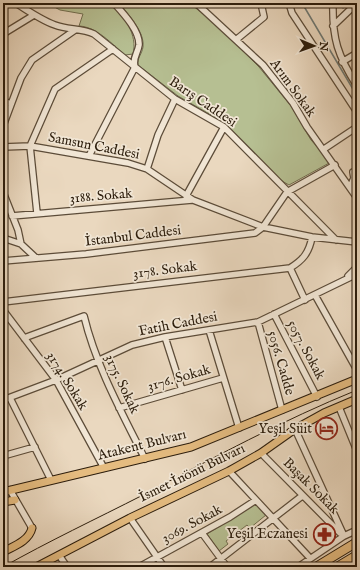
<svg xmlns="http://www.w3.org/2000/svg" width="360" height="570" viewBox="0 0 360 570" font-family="'IM FELL English',serif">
	<rect width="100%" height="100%" fill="#ead8bf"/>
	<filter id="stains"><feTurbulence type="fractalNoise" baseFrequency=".005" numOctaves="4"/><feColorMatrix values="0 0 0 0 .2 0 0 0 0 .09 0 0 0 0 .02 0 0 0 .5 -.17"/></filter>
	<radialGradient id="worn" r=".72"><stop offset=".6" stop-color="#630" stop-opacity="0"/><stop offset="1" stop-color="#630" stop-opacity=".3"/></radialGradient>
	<path fill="#b6bf92" stroke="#716e4f" d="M 47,3 L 110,3 C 124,15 138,35 133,54 L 125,55 C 112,44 97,27 79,26 L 83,14 L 60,10 Z
		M 119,3 L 189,3 L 213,21 L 259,67 L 291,106 L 311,140 L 331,162 L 289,185 L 282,181 L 225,123 L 178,96 L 138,65 C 137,58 142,54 143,47 C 145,32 128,14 119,3 Z
		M 256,504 L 266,515 L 250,528 L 247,525 L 226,541 L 228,544 L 219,551 L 207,534 Z"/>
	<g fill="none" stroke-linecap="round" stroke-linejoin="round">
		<path stroke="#6f7a75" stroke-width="1.5" d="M 302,3 L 357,96
			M 343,8 L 348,3"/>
		<defs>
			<path id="minor" d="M 16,3 C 28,11 41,20 55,25 C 68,30 82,28 94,34 L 175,99 L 224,127 L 336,240
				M 196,3 L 263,65 L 293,103 L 307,127 L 357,198
				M 289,3 L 292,13 L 357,112
				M 333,3 C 332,39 338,56 357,86
				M 333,26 L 357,3
				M 3,34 L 34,15
				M 237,39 L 264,17 L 261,3
				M 342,62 L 357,53
				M 3,101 L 11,104
				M 3,126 L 21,78 L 32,60 L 75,30
				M 3,147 L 30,146 L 128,163 L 147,169 L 193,200 L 263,227 L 312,237 L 357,242
				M 324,149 L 357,127
				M 89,156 L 135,67 C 132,58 138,53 139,45 C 140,31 123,13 114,3
				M 147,169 L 158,135 L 175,99
				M 350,187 L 354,178 L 353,172
				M 3,192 L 18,230 L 21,244 L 36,258
				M 186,196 L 224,127
				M 37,213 L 30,146 L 55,89 L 113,49
				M 12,216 L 192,200
				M 3,238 L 21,244
				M 3,261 L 86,254 L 255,233 L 263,227 L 287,192 L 335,165
				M 290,268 L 305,300
				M 348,276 L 357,267
				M 315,295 L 357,370
				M 3,302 L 290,268 C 303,260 309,253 312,237
				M 3,310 L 56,380 L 104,468
				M 274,314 L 317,397
				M 258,322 L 282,410
				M 209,330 L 239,428
				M 165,337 L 182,390
				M 24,338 L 84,316 C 96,366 122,413 145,459
				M 10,398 L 51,480
				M 3,400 L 56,380 L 132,345 L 165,337 L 258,322 L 357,274
				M 339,407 L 357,451
				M 119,408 L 223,378
				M 295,429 L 344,536
				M 261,453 L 340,533
				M 3,456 L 35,447
				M 229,471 L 310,558
				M 10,490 L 32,528
				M 130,518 L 164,567
				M 202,533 L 227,567
				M 59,555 L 67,567
				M 139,567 L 230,517 L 256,500
				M 210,567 L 302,496
				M 298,567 L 344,536 L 357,530"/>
			<path id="major" d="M 3,492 L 191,447 L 357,379
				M 3,502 L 15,500
				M 3,552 C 14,546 29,541 32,528
				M 36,567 L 130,518 L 229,471 L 261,453 L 295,429 L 324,413 L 357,399"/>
			<path id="highway" d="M 316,567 L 357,542
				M 337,567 L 357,555"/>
		</defs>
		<use href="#minor" stroke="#5c4c39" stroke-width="8"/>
		<use href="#major" stroke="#2c1d0c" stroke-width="9"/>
		<use href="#highway" stroke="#2c1d0c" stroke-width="10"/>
		<use href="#minor" stroke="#f1e6d5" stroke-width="5.5"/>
		<use href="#major" stroke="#e5bc80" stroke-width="7"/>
		<use href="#highway" stroke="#e5bc80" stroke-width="8"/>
		<path stroke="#2c1d0c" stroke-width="1" d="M 3,567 C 49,541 96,519 143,495 C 213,458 283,420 357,390"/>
	</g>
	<defs>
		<symbol id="hotel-ring" viewBox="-11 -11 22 22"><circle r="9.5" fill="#f1e6d5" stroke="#8f2418" stroke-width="1.5"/><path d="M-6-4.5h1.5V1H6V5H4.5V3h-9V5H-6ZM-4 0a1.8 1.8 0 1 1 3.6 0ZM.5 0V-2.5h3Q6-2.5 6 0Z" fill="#8f2418"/></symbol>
		<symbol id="pharmacy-ring" viewBox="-11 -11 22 22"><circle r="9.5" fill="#f1e6d5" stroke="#8f2418" stroke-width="1.5"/><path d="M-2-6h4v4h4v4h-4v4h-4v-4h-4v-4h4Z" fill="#8f2418"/></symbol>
	</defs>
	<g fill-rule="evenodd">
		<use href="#hotel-ring" x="314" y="416" width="25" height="25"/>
		<use href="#pharmacy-ring" x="312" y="522" width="25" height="25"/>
	</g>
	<g text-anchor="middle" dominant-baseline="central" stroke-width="3.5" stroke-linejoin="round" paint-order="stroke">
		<g font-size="14" fill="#2c1d0c" stroke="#f1e6d5">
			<text transform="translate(293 88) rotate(54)">Arım Sokak</text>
			<text transform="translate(203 102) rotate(34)">Barış Caddesi</text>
			<text transform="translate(94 146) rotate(11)">Samsun Caddesi</text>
			<text transform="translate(101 196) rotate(-5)">3188. Sokak</text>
			<text transform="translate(133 236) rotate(-7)">İstanbul Caddesi</text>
			<text transform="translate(165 270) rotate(-7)">3178. Sokak</text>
			<text transform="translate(178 324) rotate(-11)">Fatih Caddesi</text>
			<text transform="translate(306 350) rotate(62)">5057. Sokak</text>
			<text transform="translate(281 363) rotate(74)">5056. Cadde</text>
			<text transform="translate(179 378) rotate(-16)">3176. Sokak</text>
			<text transform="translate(67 381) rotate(58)">3174. Sokak</text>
			<text transform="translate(122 384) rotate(65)">3175. Sokak</text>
			<text transform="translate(142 445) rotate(-14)">Atakent Bulvarı</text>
			<text transform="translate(192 473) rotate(-26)">İsmet İnönü Bulvarı</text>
			<text transform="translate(311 486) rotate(45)">Başak Sokak</text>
			<text transform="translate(192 524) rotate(-28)">3069. Sokak</text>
		</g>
		<g font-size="14" fill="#2c1d0c" stroke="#f1e6d5" text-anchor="end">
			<text x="312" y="429">Yeşil Süit</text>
			<text x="308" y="534">Yeşil Eczanesi</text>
		</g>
	</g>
	<rect width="360" height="570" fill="none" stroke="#ead8bf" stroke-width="16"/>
	<rect x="4" y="4" width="352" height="562" fill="none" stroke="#2c1d0c" stroke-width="2"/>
	<rect x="8" y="8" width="344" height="554" fill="none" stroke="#2c1d0c"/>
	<g transform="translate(314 46) rotate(92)" stroke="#f1e6d5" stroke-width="3" paint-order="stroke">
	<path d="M0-3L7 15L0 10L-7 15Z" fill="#2c1d0c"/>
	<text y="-6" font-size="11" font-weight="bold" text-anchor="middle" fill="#2c1d0c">N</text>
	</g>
	<rect width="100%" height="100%" filter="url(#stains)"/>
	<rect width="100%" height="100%" fill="url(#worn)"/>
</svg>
